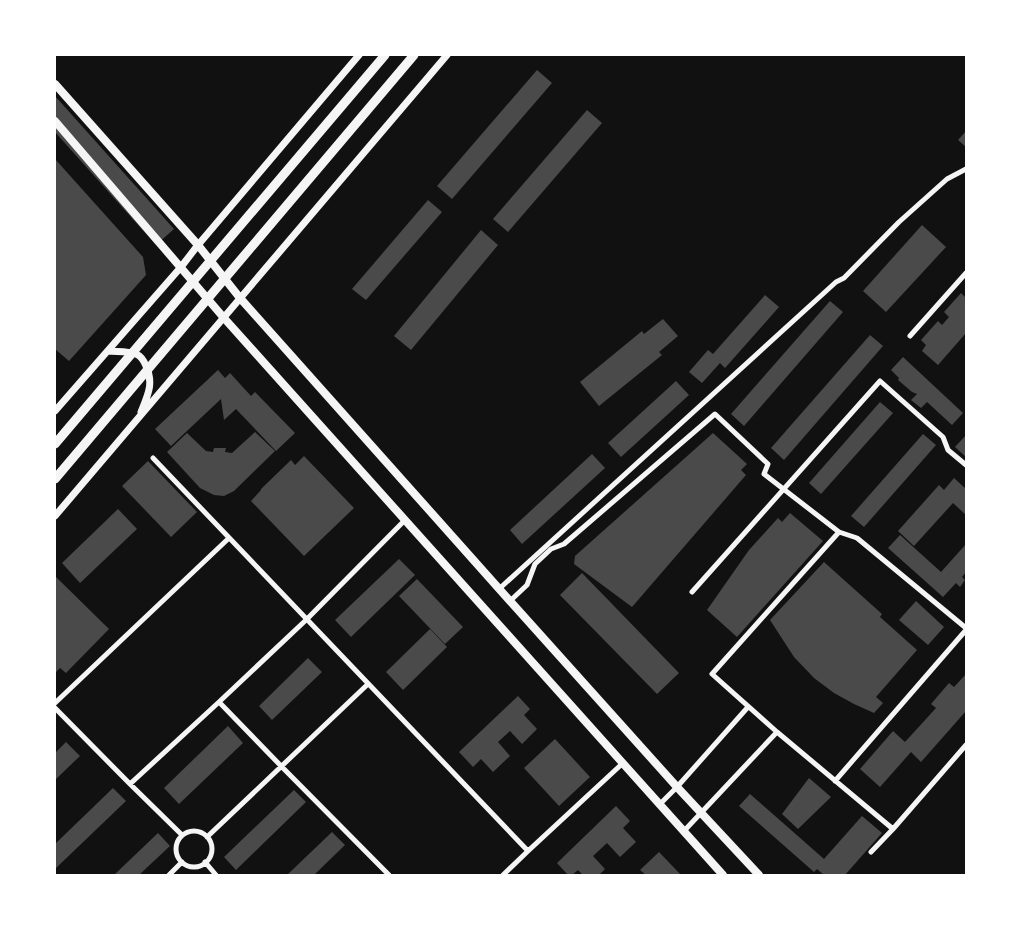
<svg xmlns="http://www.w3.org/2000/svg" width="1021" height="930" viewBox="0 0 1021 930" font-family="Barlow,sans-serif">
	<rect width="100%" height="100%" fill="#111"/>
	<path fill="#4a4a4a" d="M 537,70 L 552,83 L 452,199 L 437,186 Z
		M 55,96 L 174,229 L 156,245 L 55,132 Z
		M 587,110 L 602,123 L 508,232 L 493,219 Z
		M 966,131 L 966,147 L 958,140 Z
		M 55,159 L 143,257 L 146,275 L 69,361 L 55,349 Z
		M 428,200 L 442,212 L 366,300 L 352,289 Z
		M 922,225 L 946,247 L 886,312 L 863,291 Z
		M 481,230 L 498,245 L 411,350 L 394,336 Z
		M 961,293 L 966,298 L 966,333 L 938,365 L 922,351 L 926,345 L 921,340 L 938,321 L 942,325 L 949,317 L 944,312 Z
		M 765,295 L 779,307 L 725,368 L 720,363 L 702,383 L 689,372 L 708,350 L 713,354 Z
		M 830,301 L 843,312 L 744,426 L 731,414 Z
		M 663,319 L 678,336 L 659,352 L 662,355 L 599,406 L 580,382 L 642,331 L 644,334 Z
		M 870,335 L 883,346 L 784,460 L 771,448 Z
		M 903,357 L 963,413 L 952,425 L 927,402 L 921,408 L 911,400 L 917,394 L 912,392 L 898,380 L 899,378 L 891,370 Z
		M 218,370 L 225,378 L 230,373 L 251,396 L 255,392 L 295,433 L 276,451 L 236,409 L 224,420 L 221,399 L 171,446 L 155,429 Z
		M 676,381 L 689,395 L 621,457 L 608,443 Z
		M 880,402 L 893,413 L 821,494 L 809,483 Z
		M 255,432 L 275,451 L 234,491 L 224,496 L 214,495 L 200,488 L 167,452 L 187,433 L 206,451 L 213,452 L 214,448 L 226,448 L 225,452 L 232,453 Z
		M 713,433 L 747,464 L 741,470 L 746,475 L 632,607 L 574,564 L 575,556 Z
		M 923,434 L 936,445 L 864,527 L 851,516 Z
		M 966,435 L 966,457 L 955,447 Z
		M 592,454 L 605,468 L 522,544 L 510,530 Z
		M 304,456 L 354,508 L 304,556 L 251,501 L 261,490 L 261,489 L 291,460 L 295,465 Z
		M 148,461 L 197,512 L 171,537 L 122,486 Z
		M 954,478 L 966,489 L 966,515 L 953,503 L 914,546 L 898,531 L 939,485 L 944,490 Z
		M 118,509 L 137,529 L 80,583 L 62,563 Z
		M 790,513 L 823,541 L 737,637 L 707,610 L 749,550 L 778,518 L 782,522 Z
		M 900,535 L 941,572 L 966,544 L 966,572 L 962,577 L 965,580 L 960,587 L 956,583 L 943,597 L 888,548 Z
		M 399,559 L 415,575 L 351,637 L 335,620 Z
		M 824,562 L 882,614 L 880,617 L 917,650 L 876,697 L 883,703 L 874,713 L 854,704 L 834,693 L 814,678 L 794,657 L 770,620 Z
		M 582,573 L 679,673 L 657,694 L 560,595 Z
		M 55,576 L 109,629 L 66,673 L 60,668 L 55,673 Z
		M 417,579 L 463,627 L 445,644 L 399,596 Z
		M 916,601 L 944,627 L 928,645 L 899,620 Z
		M 430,629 L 447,647 L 403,690 L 386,672 Z
		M 308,658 L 322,672 L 272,720 L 259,706 Z
		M 966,674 L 966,711 L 921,762 L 911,752 L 880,787 L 860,769 L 893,731 L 905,742 L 936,708 L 931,704 L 949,683 L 954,687 Z
		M 518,696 L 530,709 L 524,715 L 537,729 L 522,744 L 510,731 L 498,742 L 510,756 L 493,772 L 481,759 L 473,767 L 459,752 Z
		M 228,726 L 243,743 L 179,804 L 164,788 Z
		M 555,739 L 590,777 L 559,806 L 524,768 Z
		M 66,742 L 80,756 L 55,780 L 55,753 Z
		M 809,778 L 831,797 L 798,829 L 782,814 Z
		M 113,788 L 126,801 L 55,869 L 55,844 Z
		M 294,790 L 306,802 L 236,870 L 224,857 Z
		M 750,794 L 824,859 L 862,816 L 882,833 L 845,875 L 824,875 L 817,869 L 814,872 L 739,806 Z
		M 616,806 L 630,821 L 623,828 L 636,842 L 620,857 L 607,843 L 593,856 L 605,869 L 599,875 L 583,875 L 578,870 L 572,875 L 568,875 L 557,863 Z
		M 332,832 L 345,845 L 314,875 L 287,875 Z
		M 158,833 L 170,846 L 139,875 L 114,875 Z
		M 659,852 L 681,875 L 646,875 L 640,870 Z"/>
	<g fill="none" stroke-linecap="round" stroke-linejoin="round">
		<path stroke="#f5f5f5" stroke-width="5" d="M 910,336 L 966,273
			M 153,458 L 528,851
			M 839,532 L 857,538 L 966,628
			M 499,589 L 836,282 L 844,278 L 899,222 L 947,179 L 966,169
			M 692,592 L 880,381 L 943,437 L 948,450 L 966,465
			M 510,601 L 527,585 L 535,564 L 551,549 L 564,544 L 715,414 L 768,464 L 764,474 L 839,532 L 712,674 L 777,732 L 893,829
			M 219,702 L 282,767 L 389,875
			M 55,703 L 229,538
			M 55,708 L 130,784 L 219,702 L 306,620 L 405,520
			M 835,781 L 966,630
			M 130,784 L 182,835
			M 660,804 L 677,787 L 748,707
			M 684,831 L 777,732
			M176 849a18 18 0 1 1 36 0a18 18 0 1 1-36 0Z
			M 207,837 L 368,684
			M 871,852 L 893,829 L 966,745
			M 205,862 L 216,875
			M 169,875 L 182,862
			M 503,875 L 528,851 L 623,763"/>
		<path stroke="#f5f5f5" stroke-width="7" d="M 108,351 C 117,352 127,351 136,354 C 141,356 144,361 146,366 C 154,383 148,395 141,412
			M 55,411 L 181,267 L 198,245 L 359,55
			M 55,516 C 187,363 315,208 447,55"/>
		<path stroke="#f5f5f5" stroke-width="8" d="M 55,84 L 198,245 L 240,298 L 510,601 L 677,787 L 759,875
			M 55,121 L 224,318 L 723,875"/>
		<path stroke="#f5f5f5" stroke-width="9" d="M 55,444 L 385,55
			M 55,479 L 414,55"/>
	</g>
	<rect width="1021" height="930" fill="none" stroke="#ffffff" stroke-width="112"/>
</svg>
